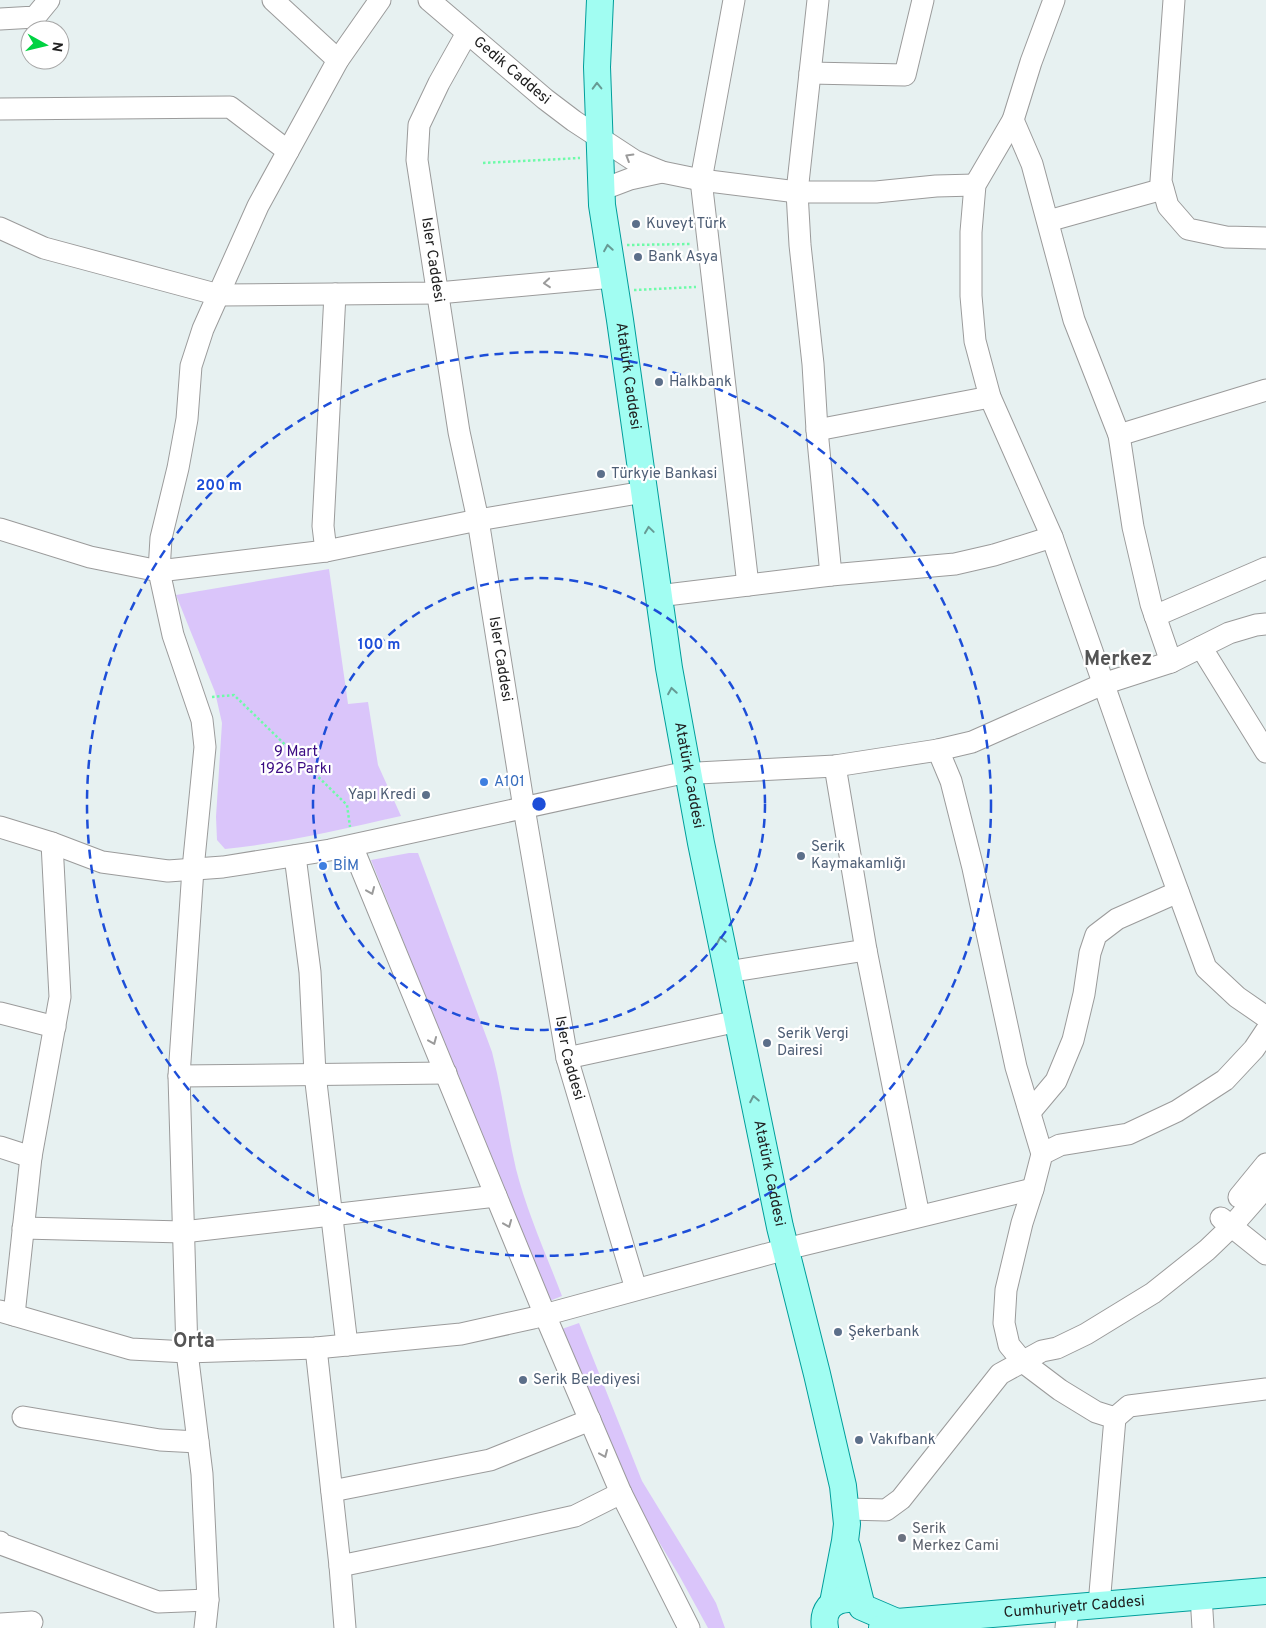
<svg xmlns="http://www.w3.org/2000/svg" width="1266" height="1628" viewBox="0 0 1266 1628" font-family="Overpass,sans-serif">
	<rect width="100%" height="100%" fill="#e7f1f1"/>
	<path fill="#dac5fa" d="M 329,569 L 348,704 L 368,702 L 378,765 L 401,816 C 343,829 284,843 225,849 L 217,840 L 216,817 L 222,723 L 215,692 L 176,595 Z
		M 409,853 L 418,853 L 492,1052 C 502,1091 507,1130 516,1169 C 527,1212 546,1254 562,1296 L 547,1302 L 371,860 Z
		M 579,1323 L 642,1481 L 702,1579 L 716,1603 L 725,1628 L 708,1628 L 680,1577 L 629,1492 L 562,1329 Z"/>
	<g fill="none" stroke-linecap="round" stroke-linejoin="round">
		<defs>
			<g id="minor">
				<path d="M 273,0 L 338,60"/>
				<path id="s1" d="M 429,0 L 545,99 L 574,121 L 635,161 L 662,172 L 701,180 L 797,192 L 876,192 L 936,186 L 975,185"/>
				<path d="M 734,0 L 701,180 L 748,585"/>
				<path d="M 818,0 L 797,192 L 800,245 L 813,364 L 817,430 L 831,575"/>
				<path d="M 1054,0 L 1031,62 L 1013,120 L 975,185 L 971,232 L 971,296 L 975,341 L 990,397 L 1052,537 L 1138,782 L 1206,968 L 1237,997 L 1266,1017"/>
				<path d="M 1174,0 L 1161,181 L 1168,206 L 1188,229 L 1226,237 L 1266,238"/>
				<path d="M 0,19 L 35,17 L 49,0"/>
				<path id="s2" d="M 467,33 L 439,83 L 419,125 L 417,160 L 459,432 L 478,520 L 524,808 L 567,1058 L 636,1289"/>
				<path d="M 810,73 L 905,75 L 923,0"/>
				<path d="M 0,109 L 230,107 L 288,151"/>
				<path d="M 1013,120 L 1032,164 L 1074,320 L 1119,435 L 1133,527 L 1151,604 L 1171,662"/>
				<path d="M 601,190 L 630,179 L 662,172"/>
				<path d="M 1048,221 L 1163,189"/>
				<path d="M 0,228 L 44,248 L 219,295 L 438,293 L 613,277"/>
				<path d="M 817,430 L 990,397"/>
				<path d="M 1119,435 L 1266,390"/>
				<path d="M 0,529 L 90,557 L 159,571 L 326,551 L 478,520 L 644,492"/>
				<path d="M 326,551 L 323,526 L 335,294"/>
				<path d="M 658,596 L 831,575 L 955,564 L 994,555 L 1052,537"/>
				<path d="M 1155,616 L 1266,568"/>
				<path d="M 1201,647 L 1266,752"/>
				<path d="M 938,750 L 951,781 L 973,868 L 1016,1067 L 1042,1154"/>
				<path d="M 835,766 L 866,950 L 919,1216"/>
				<path d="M 0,827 L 52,843 L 102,862 L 168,871 L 223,867 L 330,850 L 678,774 L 835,766 L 938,750 L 972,742 L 1103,684 L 1171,662 L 1229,633 L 1256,625 L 1266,624"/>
				<path d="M 352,846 L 545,1315 L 621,1493 L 689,1628"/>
				<path d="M 295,856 L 310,972 L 315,1074 L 347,1345"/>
				<path d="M 727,972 L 866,950"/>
				<path d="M 0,1013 L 55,1027"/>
				<path d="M 567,1058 L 738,1021"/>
				<path d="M 179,1076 L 446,1073"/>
				<path d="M 1030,1112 L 1056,1081 L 1073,1040 L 1084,994 L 1090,953 L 1096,935 L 1117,919 L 1178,892"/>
				<path d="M 0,1147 L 31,1157"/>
				<path d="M 1239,1197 L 1266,1164"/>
				<path d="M 1221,1218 L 1266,1254"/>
				<path d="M 23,1228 L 183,1232 L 496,1196"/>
				<path d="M 0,1311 L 131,1349 L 187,1352 L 316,1348 L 461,1334 L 533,1318 L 786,1249 L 1033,1189"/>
				<path d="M 14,1315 L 31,1157 L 60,997 L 52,843"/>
				<path d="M 316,1348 L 340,1566 L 345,1628"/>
				<path d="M 23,1417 L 160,1440 L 198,1442"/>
				<path d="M 1115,1418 L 1129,1406 L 1266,1389"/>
				<path d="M 332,1491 L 490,1460 L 590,1420"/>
				<path d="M 846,1509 L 886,1510 L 901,1499 L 1000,1374 L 1042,1351 L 1057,1348 L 1086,1334 L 1153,1293 L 1207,1250 L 1231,1227 L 1266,1187"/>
				<path d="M 0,1542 L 1,1544 L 158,1602 L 208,1600"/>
				<path d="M 340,1566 L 490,1535 L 575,1516 L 621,1493"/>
				<path d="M 1201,1596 L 1203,1628"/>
				<path d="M 1099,1605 L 1115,1418 L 1096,1412 L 1060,1390 L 1023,1362 L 1009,1345 L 1004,1323 L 1006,1290 L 1022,1223 L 1033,1189 L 1042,1154 L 1060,1145 L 1128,1134 L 1177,1111 L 1225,1080 L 1254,1049 L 1266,1031"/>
				<path d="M 0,1624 L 32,1622"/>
				<path d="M 205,1628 L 208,1600 L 202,1474 L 187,1352 L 179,1076 L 193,869 L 205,747 L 202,720 L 173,635 L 159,571 L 161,538 L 178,468 L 187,419 L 191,366 L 203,329 L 258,206 L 338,60 L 380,0"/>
				<path d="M 1066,1628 L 1068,1608"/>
			</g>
			<g id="major">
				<path id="s3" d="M 600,0 L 597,67 L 602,205 L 620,320 L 669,668 L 701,843 L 780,1227 L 817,1374 L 843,1486 L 847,1524 L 845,1541 L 833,1603"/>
				<path d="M 847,1547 L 862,1607 L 897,1622"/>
				<path d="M 825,1628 C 822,1611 831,1600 848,1599"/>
				<path id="s4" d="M 882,1628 L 897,1622 L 1266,1591"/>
			</g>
		</defs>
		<use href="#minor" stroke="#9b9b9b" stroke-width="23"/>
		<use href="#major" stroke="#009e9b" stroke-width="28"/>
		<path stroke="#6efba9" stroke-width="2.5" stroke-dasharray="2.5 2.5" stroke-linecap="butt" d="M 483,163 L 580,158
			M 627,245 L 692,244
			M 634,290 L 696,287
			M 212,697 L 234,695 L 347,805 L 350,827"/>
		<use href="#minor" stroke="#fff" stroke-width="21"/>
		<use href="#major" stroke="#a1fdf2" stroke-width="26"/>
	</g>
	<defs><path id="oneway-chevron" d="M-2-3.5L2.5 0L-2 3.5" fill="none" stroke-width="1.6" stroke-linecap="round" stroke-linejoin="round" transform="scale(1.25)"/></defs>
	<g stroke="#679a94">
		<use href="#oneway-chevron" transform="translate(597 86) rotate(-91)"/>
		<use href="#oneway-chevron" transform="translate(608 248) rotate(-99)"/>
		<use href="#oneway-chevron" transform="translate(649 530) rotate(-98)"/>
		<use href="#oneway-chevron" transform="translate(672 691) rotate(-99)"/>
		<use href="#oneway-chevron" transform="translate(721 940) rotate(-101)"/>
		<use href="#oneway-chevron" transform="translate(754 1099) rotate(-101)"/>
	</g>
	<g stroke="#9b9b9b">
		<use href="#oneway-chevron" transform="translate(629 157) rotate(-149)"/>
		<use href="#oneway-chevron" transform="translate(547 283) rotate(175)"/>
		<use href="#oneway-chevron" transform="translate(371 891) rotate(67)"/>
		<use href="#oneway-chevron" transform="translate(433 1041) rotate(67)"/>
		<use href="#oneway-chevron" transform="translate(508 1224) rotate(68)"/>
		<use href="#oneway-chevron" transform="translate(604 1454) rotate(67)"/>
	</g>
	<g fill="none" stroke="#1d4ed8" stroke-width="2.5" stroke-dasharray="9 6">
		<circle cx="539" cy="804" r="226"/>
		<circle cx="539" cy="804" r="452"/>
	</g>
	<g fill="#5c6f8a" stroke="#fff" stroke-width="2">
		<circle cx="636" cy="224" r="5"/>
		<circle cx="638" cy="257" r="5"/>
		<circle cx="659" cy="382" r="5"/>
		<circle cx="601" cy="474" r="5"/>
		<circle cx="426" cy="795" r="5"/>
		<circle cx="801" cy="856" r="5"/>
		<circle cx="767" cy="1043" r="5"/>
		<circle cx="838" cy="1332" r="5"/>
		<circle cx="523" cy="1380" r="5"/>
		<circle cx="859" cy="1440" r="5"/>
	</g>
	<g fill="#3f7fe0" stroke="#fff" stroke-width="2">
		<circle cx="484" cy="782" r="5"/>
		<circle cx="323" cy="866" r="5"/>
	</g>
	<circle fill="#6b7280" stroke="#fff" stroke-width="2" cx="902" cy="1538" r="5"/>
	<g text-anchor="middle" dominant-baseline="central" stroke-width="4.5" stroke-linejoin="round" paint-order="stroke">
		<g font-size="15" fill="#212121" stroke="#fff">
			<text stroke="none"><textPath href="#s1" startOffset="109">Gedik Caddesi</textPath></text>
			<text stroke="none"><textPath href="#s2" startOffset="240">Isler Caddesi</textPath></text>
			<text stroke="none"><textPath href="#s3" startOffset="378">Atatürk Caddesi</textPath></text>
			<text stroke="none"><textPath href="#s2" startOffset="645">Isler Caddesi</textPath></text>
			<text stroke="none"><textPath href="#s3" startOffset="782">Atatürk Caddesi</textPath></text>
			<text stroke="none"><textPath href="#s2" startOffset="1050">Isler Caddesi</textPath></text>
			<text stroke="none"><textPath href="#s3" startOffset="1188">Atatürk Caddesi</textPath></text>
			<text stroke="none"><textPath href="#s4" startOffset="194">Cumhuriyetr Caddesi</textPath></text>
		</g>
		<g font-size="15" fill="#4e5e75" stroke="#fff" text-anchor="start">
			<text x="646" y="224">Kuveyt Türk</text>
			<text x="648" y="257">Bank Asya</text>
			<text x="669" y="382">Halkbank</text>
			<text x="611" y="474">Türkyie Bankasi</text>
			<text x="416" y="795" text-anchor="end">Yapı Kredi</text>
			<text x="811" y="847">Serik<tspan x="811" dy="17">Kaymakamlığı</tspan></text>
			<text x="777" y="1034">Serik Vergi<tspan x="777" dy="17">Dairesi</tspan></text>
			<text x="848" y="1332">Şekerbank</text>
			<text x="533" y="1380">Serik Belediyesi</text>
			<text x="869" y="1440">Vakıfbank</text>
		</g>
		<g font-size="15" fill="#3b0b83" stroke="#fff">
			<text x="296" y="752">9 Mart<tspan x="296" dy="17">1926 Parkı</tspan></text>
		</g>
		<g font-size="15" fill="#366cbe" stroke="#fff" text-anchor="start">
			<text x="494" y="782">A101</text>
			<text x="333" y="866">BİM</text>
		</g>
		<g font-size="15" fill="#5b616d" stroke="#fff" text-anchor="start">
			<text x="912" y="1529">Serik<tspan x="912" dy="17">Merkez Cami</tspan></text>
		</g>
		<g font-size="20" font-weight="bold" fill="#545454" stroke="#fff">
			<text x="1118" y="660">Merkez</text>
			<text x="194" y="1342">Orta</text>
		</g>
	</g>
	<circle cx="539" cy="804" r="8" fill="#1d4ed8" stroke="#fff" stroke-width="2.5"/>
	<g font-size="15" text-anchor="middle" font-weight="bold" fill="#1d4ed8" stroke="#fff" stroke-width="4.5" stroke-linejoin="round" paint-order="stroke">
		<text x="219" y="490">200 m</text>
		<text x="379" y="649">100 m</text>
	</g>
	<g transform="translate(45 45) rotate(98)"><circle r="24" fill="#ffffff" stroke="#a6a6a6"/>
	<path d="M0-4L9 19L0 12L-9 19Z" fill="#00d242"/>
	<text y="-8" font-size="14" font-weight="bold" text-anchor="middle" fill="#212121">N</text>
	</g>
</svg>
